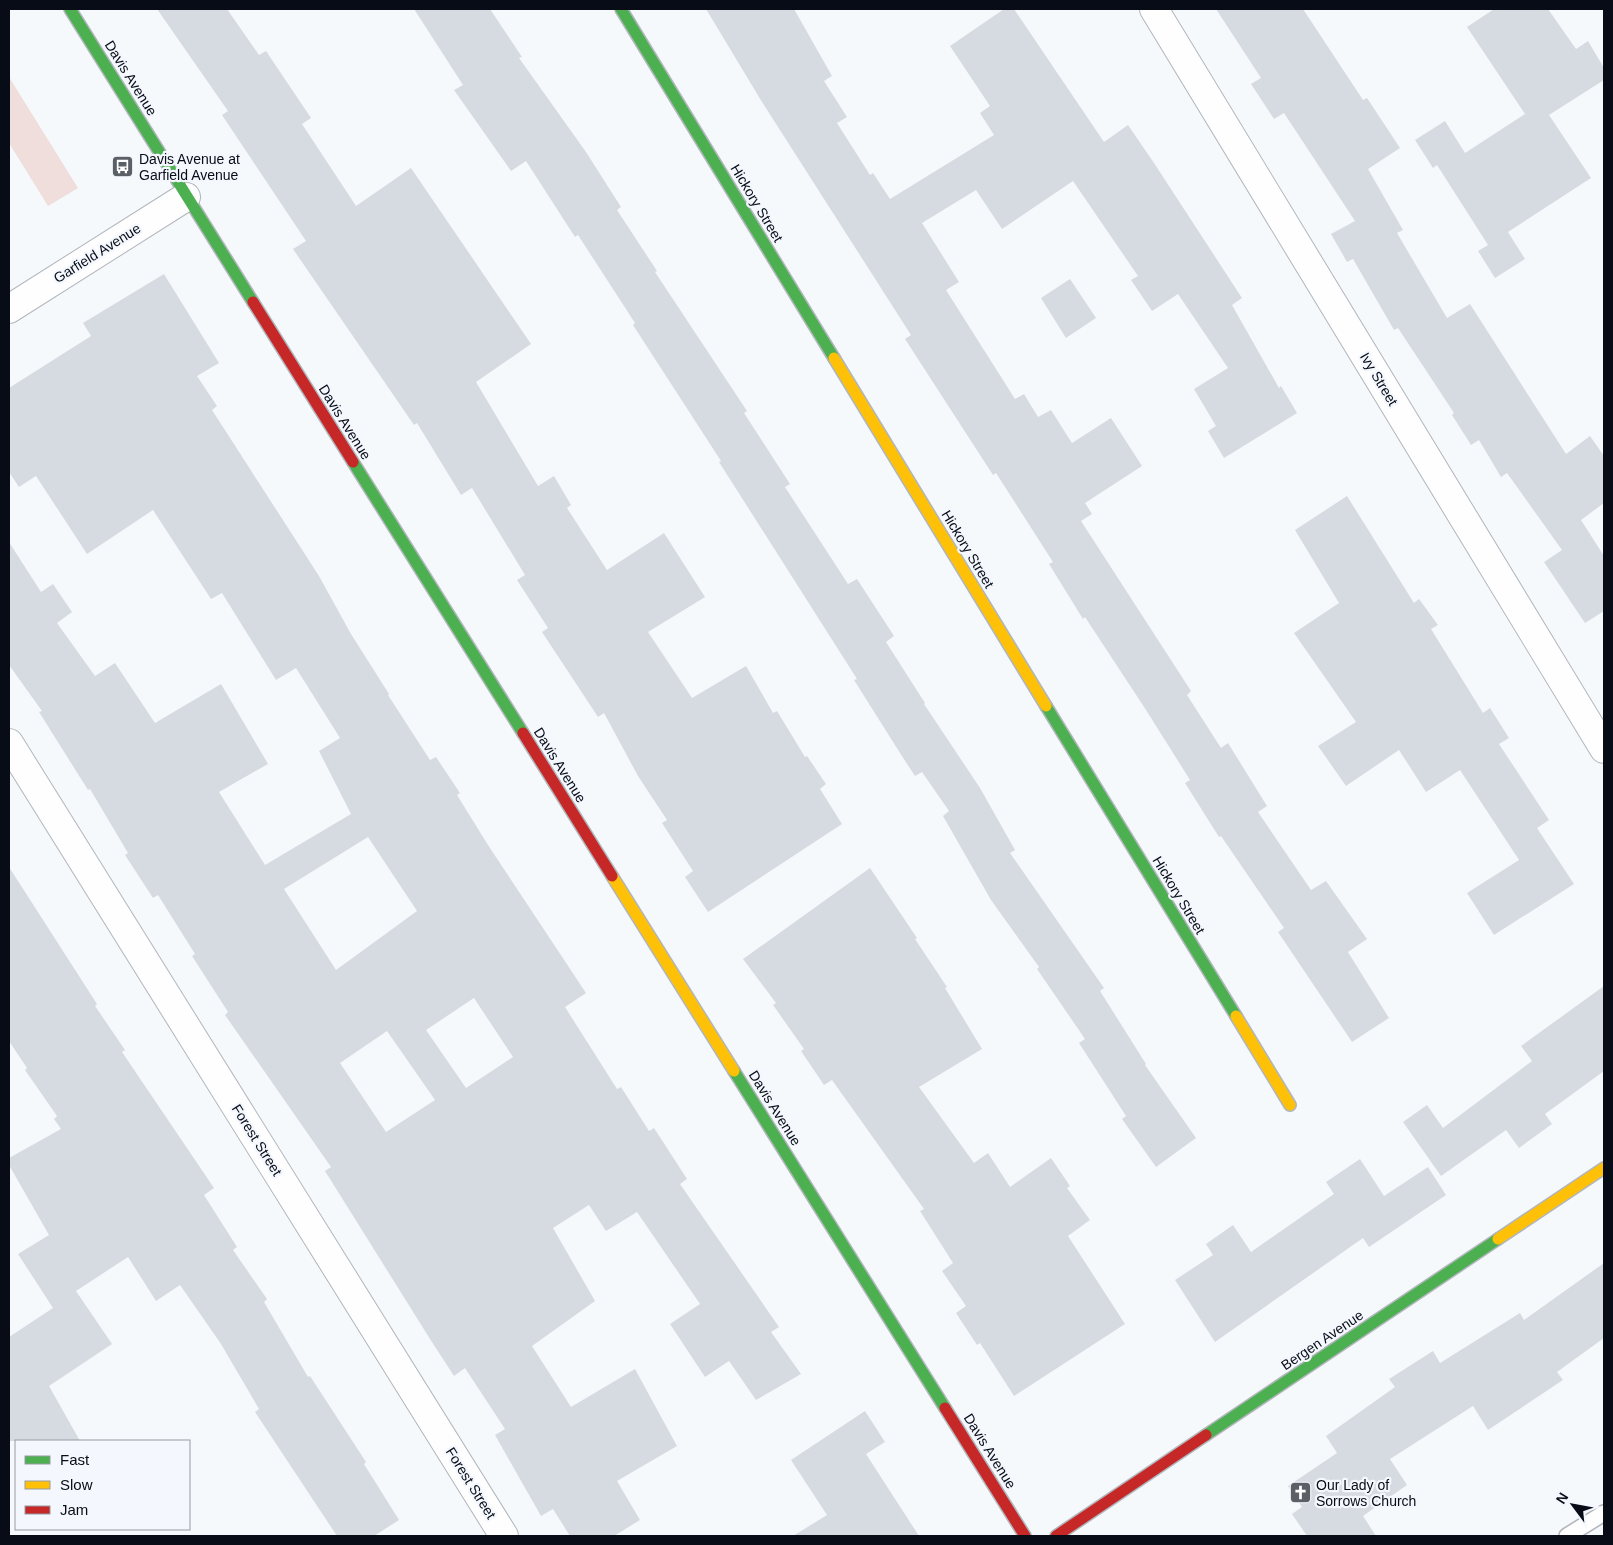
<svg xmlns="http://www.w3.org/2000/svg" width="1613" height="1545" viewBox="0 0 1613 1545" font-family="Arial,sans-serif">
	<rect width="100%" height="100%" fill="#f6f9fc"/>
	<path fill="#efdedc" d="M 9,77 L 78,188 L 48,206 L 9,143 Z"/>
	<path fill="#d6dbe2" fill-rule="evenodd" d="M 157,9 L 227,9 L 259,55 L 266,51 L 311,118 L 302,124 L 356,206 L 411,168 L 531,344 L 476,382 L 538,486 L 554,476 L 571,505 L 567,508 L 607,570 L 664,533 L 705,597 L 648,632 L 692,698 L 746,666 L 773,713 L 777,711 L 805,757 L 807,756 L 826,784 L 820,789 L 842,824 L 708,912 L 685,877 L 693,871 L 662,823 L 667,820 L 638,776 L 604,713 L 598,717 L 542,632 L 548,628 L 517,580 L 525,575 L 472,488 L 461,495 L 417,423 L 414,425 L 293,249 L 306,241 L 222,115 L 228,111 Z
		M 414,9 L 490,9 L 522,57 L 519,58 L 586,152 L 621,207 L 617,210 L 657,271 L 655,272 L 747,411 L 744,413 L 790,484 L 785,487 L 848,584 L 857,579 L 894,636 L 886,642 L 925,703 L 924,704 L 980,788 L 1015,850 L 1010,853 L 1104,988 L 1100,991 L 1146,1064 L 1145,1065 L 1196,1138 L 1156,1167 L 1122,1119 L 1126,1116 L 1079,1043 L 1085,1039 L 1037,969 L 1039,967 L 991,900 L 943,816 L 949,811 L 922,772 L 915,776 L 900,753 L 854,680 L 857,679 L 719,462 L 721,461 L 633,325 L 635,323 L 578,235 L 575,237 L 526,161 L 511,171 L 454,90 L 463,85 Z
		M 706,9 L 794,9 L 832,76 L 824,81 L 847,117 L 837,123 L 870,175 L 873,173 L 890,199 L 994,135 L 980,113 L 990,106 L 950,46 L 1004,9 L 1014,9 L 1104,142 L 1128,125 L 1154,163 L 1242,298 L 1232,305 L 1279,388 L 1281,386 L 1297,413 L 1224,458 L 1208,431 L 1216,426 L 1194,389 L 1228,368 L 1178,294 L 1152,311 L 1131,280 L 1138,276 L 1073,181 L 1002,229 L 976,190 L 922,223 L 959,282 L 946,290 L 1015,399 L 1024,394 L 1038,417 L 1051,410 L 1072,443 L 1111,418 L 1142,466 L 1085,503 L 1092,514 L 1081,521 L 1191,691 L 1187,695 L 1221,748 L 1228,743 L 1267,806 L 1258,812 L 1311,890 L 1326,881 L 1367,939 L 1348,952 L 1389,1018 L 1352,1042 L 1278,932 L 1284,928 L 1221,836 L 1219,837 L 1185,783 L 1190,780 L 1146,710 L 1085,617 L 1083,619 L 1049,564 L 1053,562 L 996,473 L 993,475 L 905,339 L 911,335 L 762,102 Z
		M 1216,9 L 1303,9 L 1363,100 L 1367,98 L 1400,148 L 1368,169 L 1403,230 L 1397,233 L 1447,318 L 1470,304 L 1566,454 L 1590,436 L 1604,456 L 1604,503 L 1581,520 L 1604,556 L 1604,611 L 1585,623 L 1544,562 L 1562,550 L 1507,473 L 1501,477 L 1479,440 L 1471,445 L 1452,415 L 1454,413 L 1398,328 L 1394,330 L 1353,259 L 1347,262 L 1331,234 L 1355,221 L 1284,113 L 1274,119 L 1251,84 L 1261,78 Z
		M 1494,9 L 1548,9 L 1576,49 L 1588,41 L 1604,68 L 1604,80 L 1549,115 L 1591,178 L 1508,232 L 1525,259 L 1495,278 L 1478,251 L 1488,245 L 1437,165 L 1433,168 L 1415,140 L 1445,121 L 1465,153 L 1525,114 L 1467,27 Z
		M 164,274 L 219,363 L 197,376 L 217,406 L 212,410 L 319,576 L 351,634 L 389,694 L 388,695 L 430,760 L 436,757 L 460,793 L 457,795 L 488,845 L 586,993 L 565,1007 L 617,1089 L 621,1087 L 649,1131 L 654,1128 L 687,1179 L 680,1184 L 779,1327 L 771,1332 L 801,1374 L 756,1400 L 729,1361 L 705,1377 L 670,1324 L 700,1304 L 637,1212 L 606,1231 L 589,1205 L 553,1228 L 595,1301 L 532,1346 L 571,1407 L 635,1369 L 677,1446 L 617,1481 L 640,1520 L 614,1536 L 570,1536 L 553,1509 L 541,1516 L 495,1435 L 505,1429 L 465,1368 L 454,1376 L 430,1339 L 325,1171 L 331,1167 L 225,1015 L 228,1012 L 192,956 L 195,954 L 158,895 L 153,898 L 125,855 L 128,853 L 90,789 L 88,790 L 39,712 L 42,711 L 9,665 L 9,542 L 41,592 L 53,584 L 72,612 L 57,623 L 95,676 L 115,663 L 155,723 L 221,684 L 268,764 L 219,792 L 265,865 L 351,814 L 319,751 L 340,738 L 296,668 L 276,680 L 222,593 L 211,599 L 153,510 L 87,554 L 36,476 L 19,487 L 9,472 L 9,388 L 91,336 L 83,323 ZM 368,837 L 417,911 L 336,970 L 284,889 ZM 474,998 L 513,1057 L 466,1088 L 426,1030 ZM 387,1031 L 435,1100 L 386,1132 L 340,1063 Z
		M 1070,279 L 1096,318 L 1066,338 L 1041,298 Z
		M 1347,496 L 1414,603 L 1419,599 L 1438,625 L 1431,629 L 1483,713 L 1490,708 L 1509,738 L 1499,744 L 1549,820 L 1537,828 L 1574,884 L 1494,935 L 1467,893 L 1519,860 L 1460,770 L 1426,792 L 1399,750 L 1346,786 L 1318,746 L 1356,722 L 1294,633 L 1339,603 L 1295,530 Z
		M 9,867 L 97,1004 L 95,1006 L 125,1050 L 122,1052 L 214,1188 L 204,1195 L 237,1247 L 233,1250 L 267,1299 L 264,1302 L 308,1377 L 310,1376 L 366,1462 L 364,1464 L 399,1520 L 374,1536 L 337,1536 L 255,1412 L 259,1409 L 221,1344 L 180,1285 L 156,1301 L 128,1257 L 76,1291 L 112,1344 L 49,1386 L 80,1441 L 9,1441 L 9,1337 L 53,1308 L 18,1254 L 49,1235 L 9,1165 L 9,1158 L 61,1129 L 54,1119 L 57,1116 L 25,1070 L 27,1068 L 9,1041 Z
		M 870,868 L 917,938 L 915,939 L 947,987 L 945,988 L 982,1049 L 919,1087 L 974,1163 L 988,1153 L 1010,1187 L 1051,1158 L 1070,1186 L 1067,1188 L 1090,1220 L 1068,1236 L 1125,1324 L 1014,1396 L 980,1343 L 977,1345 L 956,1313 L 966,1306 L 942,1271 L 953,1263 L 920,1211 L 924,1209 L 832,1080 L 824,1085 L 801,1051 L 804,1049 L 773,1005 L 776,1003 L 743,959 Z
		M 1604,986 L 1604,1071 L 1545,1114 L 1552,1124 L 1519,1148 L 1506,1130 L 1441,1176 L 1403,1122 L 1427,1105 L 1443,1128 L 1532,1061 L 1521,1046 Z
		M 1360,1159 L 1384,1196 L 1428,1167 L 1446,1195 L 1369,1247 L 1363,1238 L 1215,1342 L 1175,1280 L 1213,1255 L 1206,1244 L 1233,1225 L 1251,1252 L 1334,1194 L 1326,1182 Z
		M 1604,1263 L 1604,1338 L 1557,1372 L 1563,1380 L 1488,1430 L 1473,1406 L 1390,1459 L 1407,1485 L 1363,1516 L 1376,1536 L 1307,1536 L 1292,1514 L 1302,1507 L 1288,1486 L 1337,1453 L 1326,1436 L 1395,1387 L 1389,1379 L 1433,1351 L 1440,1363 L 1520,1313 L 1524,1320 Z
		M 865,1411 L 885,1442 L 866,1454 L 919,1536 L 793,1536 L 827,1515 L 791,1460 Z"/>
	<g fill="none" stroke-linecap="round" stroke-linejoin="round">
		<defs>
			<path id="lane" d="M 1567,1536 L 1604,1513"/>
			<path id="street" d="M 1154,9 L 1604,749
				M 9,309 L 186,197
				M 9,743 L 504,1536"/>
			<path id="fast" d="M 70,9 L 253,302
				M 621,9 L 834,358
				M 353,462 L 523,733
				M 1046,706 L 1236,1016
				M 734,1071 L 945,1408
				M 1206,1435 L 1498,1239"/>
			<path id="slow" d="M 834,358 L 1046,706
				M 612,876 L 734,1071
				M 1236,1016 L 1290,1105
				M 1498,1239 L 1604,1168"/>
			<path id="jam" d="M 253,302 L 353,462
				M 523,733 L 612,876
				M 945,1408 L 1025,1536
				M 1056,1536 L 1206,1435"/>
		</defs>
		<use href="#lane" stroke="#b1b6bc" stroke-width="18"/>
		<use href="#street" stroke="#b1b6bc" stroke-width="30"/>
		<use href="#fast" stroke="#b1b6bc" stroke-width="14"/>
		<use href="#slow" stroke="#b1b6bc" stroke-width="14"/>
		<use href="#jam" stroke="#b1b6bc" stroke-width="14"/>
		<use href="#lane" stroke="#fefeff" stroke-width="15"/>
		<use href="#street" stroke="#fefeff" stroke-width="28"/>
		<use href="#fast" stroke="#4caf50" stroke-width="11"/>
		<use href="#slow" stroke="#ffc107" stroke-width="11"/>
		<use href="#jam" stroke="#c62828" stroke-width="11"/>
	</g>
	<defs>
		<symbol id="bus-square" viewBox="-11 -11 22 22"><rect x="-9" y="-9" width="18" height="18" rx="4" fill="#5b5f66" stroke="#f4f8fe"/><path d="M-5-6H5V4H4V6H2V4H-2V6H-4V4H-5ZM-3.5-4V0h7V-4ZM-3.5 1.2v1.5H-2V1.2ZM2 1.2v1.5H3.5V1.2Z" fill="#fff"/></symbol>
		<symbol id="church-square" viewBox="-11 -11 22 22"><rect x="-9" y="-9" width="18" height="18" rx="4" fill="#5b5f66" stroke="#f4f8fe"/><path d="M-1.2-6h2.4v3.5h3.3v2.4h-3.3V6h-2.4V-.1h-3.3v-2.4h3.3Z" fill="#fff"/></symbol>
	</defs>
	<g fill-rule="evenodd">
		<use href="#bus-square" x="110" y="154" width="25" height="25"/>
		<use href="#church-square" x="1288" y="1480" width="25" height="25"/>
	</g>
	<g text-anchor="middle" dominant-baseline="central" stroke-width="4.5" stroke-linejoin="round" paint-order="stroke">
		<g font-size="14" fill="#070c16" stroke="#f4f8fe">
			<text transform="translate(131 78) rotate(58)">Davis Avenue</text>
			<text transform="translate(757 203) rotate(59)">Hickory Street</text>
			<text transform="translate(97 253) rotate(-32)">Garfield Avenue</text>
			<text transform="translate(1379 379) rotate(59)">Ivy Street</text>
			<text transform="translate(345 422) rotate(58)">Davis Avenue</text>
			<text transform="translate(968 549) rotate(59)">Hickory Street</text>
			<text transform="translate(560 765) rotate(58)">Davis Avenue</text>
			<text transform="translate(1179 895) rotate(59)">Hickory Street</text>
			<text transform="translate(775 1108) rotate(58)">Davis Avenue</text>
			<text transform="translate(257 1140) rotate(58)">Forest Street</text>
			<text transform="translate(1322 1340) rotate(-34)">Bergen Avenue</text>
			<text transform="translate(990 1451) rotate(58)">Davis Avenue</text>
			<text transform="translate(471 1483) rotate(58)">Forest Street</text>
		</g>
		<g font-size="14" fill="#070c16" stroke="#f4f8fe" text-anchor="start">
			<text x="139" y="159">Davis Avenue at<tspan x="139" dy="16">Garfield Avenue</tspan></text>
			<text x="1316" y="1485">Our Lady of<tspan x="1316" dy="16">Sorrows Church</tspan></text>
		</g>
	</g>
	<rect width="1613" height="1545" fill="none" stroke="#070c16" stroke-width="20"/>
	<rect x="15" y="1440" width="175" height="90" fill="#f4f8fe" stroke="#959aa1"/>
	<rect x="25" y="1456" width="25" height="8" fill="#4caf50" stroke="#959aa1"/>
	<text x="60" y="1465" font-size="15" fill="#070c16">Fast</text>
	<rect x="25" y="1481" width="25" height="8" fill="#ffc107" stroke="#959aa1"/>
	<text x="60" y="1490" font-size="15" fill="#070c16">Slow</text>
	<rect x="25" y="1506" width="25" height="8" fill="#c62828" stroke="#959aa1"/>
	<text x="60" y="1515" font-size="15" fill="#070c16">Jam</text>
	<g transform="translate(1573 1505) rotate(302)" stroke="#f4f8fe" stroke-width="4" paint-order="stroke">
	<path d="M0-4L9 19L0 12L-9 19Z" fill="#070c16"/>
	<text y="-8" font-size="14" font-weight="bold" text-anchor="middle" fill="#070c16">N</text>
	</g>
</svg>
